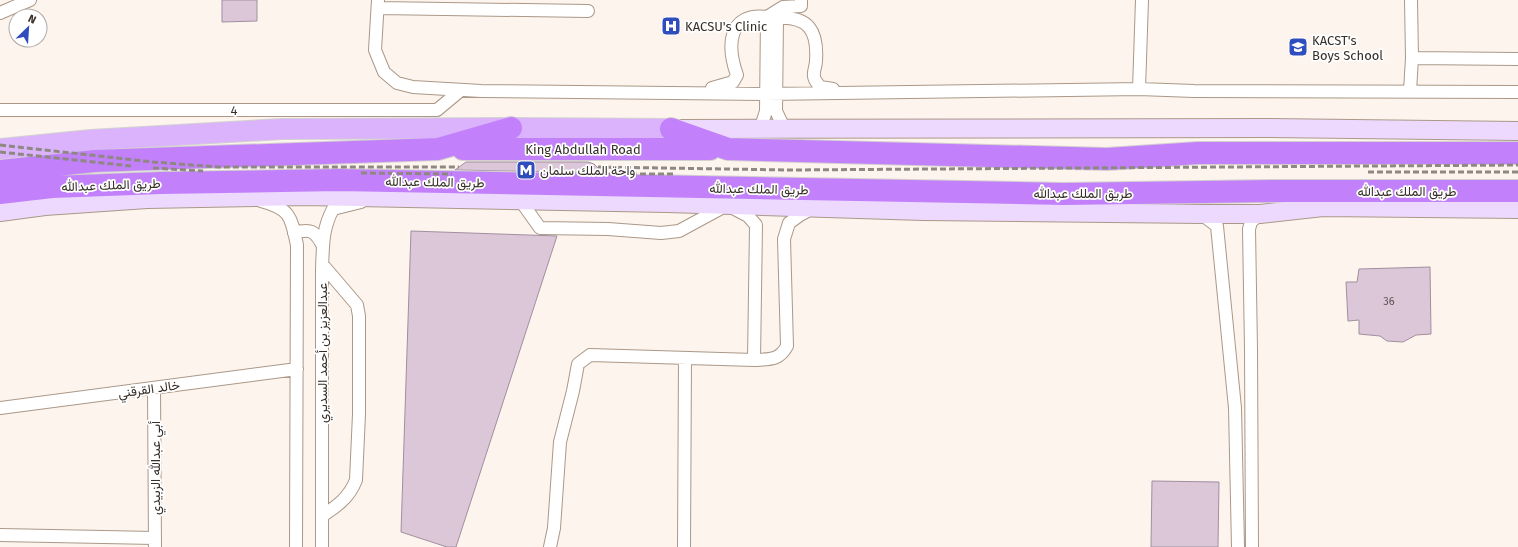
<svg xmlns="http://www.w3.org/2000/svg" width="1518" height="547" viewBox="0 0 1518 547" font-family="'Fira Sans',Vazirmatn,sans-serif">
	<rect width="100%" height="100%" fill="#fcf4ed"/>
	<path fill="#dbc7d8" stroke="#a18e9f" d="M 222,0 L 257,0 L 257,21 L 222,22 Z
		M 466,162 L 588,162 L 594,164 L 603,173 L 455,170 Z
		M 411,231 L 557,236 L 456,547 L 447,547 L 401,532 Z
		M 1430,267 L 1431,334 L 1416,335 L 1403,342 L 1387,341 L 1380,336 L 1359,334 L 1359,320 L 1348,321 L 1346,282 L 1357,282 L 1359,269 Z
		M 1152,481 L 1219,482 L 1218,547 L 1151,547 Z"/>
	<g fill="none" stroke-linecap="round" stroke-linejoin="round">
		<defs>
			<path id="street" d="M 378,0 L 375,50 L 384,72 L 397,83 L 413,87 L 481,91 L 766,94 L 1139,89 L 1194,91 L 1518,92
				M 783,7 L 801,6 L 801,0
				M 379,8 L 588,11
				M 0,13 L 30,0
				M 777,18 C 809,16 818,31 816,61 C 816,66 813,72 814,76 C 814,80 818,84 820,87 L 833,89
				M 1412,58 L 1518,59
				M 712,88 L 733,82 L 737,75 C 727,47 727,12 767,17 L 783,7 L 777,18 L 776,111 L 785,130
				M 1139,89 L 1142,0
				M 1410,91 L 1412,58 L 1411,0
				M 0,110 L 437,110 L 461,90
				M 760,130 L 766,111 L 767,17
				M 520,200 L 540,228 L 608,229 L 661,233 L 679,231 L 727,205 L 748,216 L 756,225 L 754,360
				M 261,201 C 291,209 291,217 297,245 L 296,547
				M 1201,214 L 1217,226 L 1235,408 L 1238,547
				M 294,233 C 311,228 315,231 323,246
				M 322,264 L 357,305 L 359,316 L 359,414 L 356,480 C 349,498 337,506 322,516
				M 154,388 L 155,547
				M 0,408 L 297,369
				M 0,535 L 155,538
				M 322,547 L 322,270 C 323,247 322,229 333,209 L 361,202
				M 550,547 L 554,528 L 560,442 L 573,391 L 578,364 L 590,355 L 754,360 C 769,359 779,361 787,346 L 784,239 L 789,223 L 800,215 L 811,209
				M 684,547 L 685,358
				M 1252,547 L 1251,349 L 1249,229 L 1251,222 L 1260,214"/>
			<path id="secondary" d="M 681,129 L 1269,128 L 1518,131
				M 0,212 L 45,206 L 147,199 L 305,196 L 667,203 L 923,211 L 1201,214 L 1260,214 L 1323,207 L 1518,209"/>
			<path id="primary" d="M 0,149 L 91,140 L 282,129 L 511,128 L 671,129"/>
			<path id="highway" d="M 671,129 L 728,149 L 1107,159 L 1198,153 L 1518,153
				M 463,149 L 710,149
				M 0,171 L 94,161 L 438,149 L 511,128
				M 0,193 L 52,187 L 161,183 L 339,180 L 1064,194 L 1274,191 L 1518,191"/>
		</defs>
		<use href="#street" stroke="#ab9888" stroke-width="14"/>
		<use href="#secondary" stroke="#ab9888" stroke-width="20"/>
		<use href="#primary" stroke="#d3d1d0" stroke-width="22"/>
		<use href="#highway" stroke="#d3d1d0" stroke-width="24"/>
		<use href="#street" stroke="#fff" stroke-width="12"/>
		<use href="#secondary" stroke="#edd9fe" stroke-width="18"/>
		<use href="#primary" stroke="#dab3fc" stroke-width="20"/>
		<use href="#highway" stroke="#c281fa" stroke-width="22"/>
		<path stroke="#8f8781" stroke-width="3" stroke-dasharray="6 3" stroke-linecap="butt" d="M 0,145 L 153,162 L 218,167 L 459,167
			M 0,152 L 131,166
			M 598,167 L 788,170 L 1518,165
			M 153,168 L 203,171
			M 1368,172 L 1518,172
			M 361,173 L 452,174
			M 604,174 L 674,174"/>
	</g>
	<defs>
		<symbol id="hospital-square" viewBox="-11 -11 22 22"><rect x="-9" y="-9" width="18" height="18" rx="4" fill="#304dbd" stroke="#fff"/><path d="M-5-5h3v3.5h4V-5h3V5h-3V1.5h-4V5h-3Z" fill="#fff"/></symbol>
		<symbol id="school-square" viewBox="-11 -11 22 22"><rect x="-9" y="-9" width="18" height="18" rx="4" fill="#304dbd" stroke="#fff"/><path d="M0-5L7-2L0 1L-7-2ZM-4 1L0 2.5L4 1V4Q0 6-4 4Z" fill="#fff"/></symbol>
		<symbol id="metro-square" viewBox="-11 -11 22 22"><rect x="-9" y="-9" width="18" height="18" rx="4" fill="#304dbd" stroke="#fff"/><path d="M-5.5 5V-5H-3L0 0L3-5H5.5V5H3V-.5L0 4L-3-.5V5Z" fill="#fff"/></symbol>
	</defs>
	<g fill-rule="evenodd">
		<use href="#hospital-square" x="660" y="15" width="22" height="22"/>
		<use href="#school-square" x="1287" y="36" width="22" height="22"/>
		<use href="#metro-square" x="515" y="159" width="22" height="22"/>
	</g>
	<g text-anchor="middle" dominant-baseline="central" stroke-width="3.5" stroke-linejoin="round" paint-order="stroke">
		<g font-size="11" fill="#5f5454">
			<text x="1389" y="301">36</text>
		</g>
		<g font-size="13" fill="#362e28" stroke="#fff" text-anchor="start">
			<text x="685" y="26">KACSU's Clinic</text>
			<text x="1312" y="40">KACST's<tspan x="1312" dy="15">Boys School</tspan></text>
			<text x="540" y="170">واحة الملك سلمان</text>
		</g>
		<g font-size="13" fill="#362e28" stroke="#fff">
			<text x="234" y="110">4</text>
			<text x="583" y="149">King Abdullah Road</text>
			<text transform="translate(435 182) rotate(1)">طريق الملك عبدالله</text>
			<text transform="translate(111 185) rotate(-2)">طريق الملك عبدالله</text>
			<text transform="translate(759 189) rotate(1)">طريق الملك عبدالله</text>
			<text x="1407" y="191">طريق الملك عبدالله</text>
			<text x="1083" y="193">طريق الملك عبدالله</text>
			<text transform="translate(322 353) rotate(-90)">عبدالعزيز بن أحمد السديري</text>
			<text transform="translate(149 389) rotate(-8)">خالد القرقني</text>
			<text transform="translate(155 468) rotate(-90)">أبي عبدالله الزبيدي</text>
		</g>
	</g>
	<g transform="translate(28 28) rotate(25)"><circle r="19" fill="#ffffff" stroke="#afaba9"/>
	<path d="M0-3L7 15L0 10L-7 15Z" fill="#304dbd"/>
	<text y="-6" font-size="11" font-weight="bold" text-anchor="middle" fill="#362e28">N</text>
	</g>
</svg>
